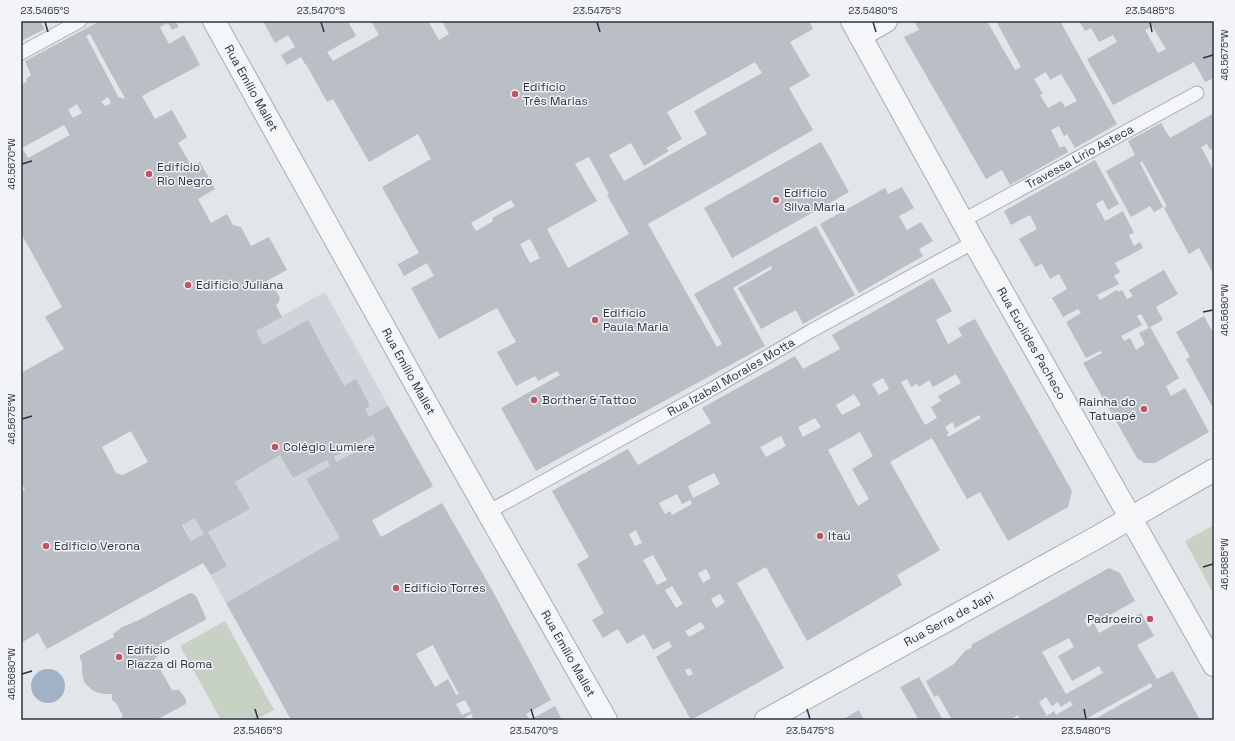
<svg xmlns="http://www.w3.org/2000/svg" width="1235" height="741" viewBox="0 0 1235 741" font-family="'Space Grotesk',sans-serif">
	<rect width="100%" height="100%" fill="#e2e5e9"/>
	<path fill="#d0d4db" d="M 325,292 L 433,486 L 226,603 L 118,408 Z"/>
	<path fill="#c7d2c4" d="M 1214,525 L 1214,595 L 1185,541 Z
		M 225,621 L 274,710 L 255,720 L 221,720 L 180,646 Z"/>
	<path fill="#a1b1c6" d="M31 686a17 17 0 1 1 34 0a17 17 0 1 1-34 0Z"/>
	<path fill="#babec5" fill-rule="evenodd" d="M 21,21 L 40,21 L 45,29 L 21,41 Z
		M 100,21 L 175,21 L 179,27 L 172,30 L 168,23 L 160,27 L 164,35 L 169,44 L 184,35 L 200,65 L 142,96 L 155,119 L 172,110 L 187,137 L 178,143 L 192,167 L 200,162 L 215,189 L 198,199 L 211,223 L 227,214 L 233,225 L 241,227 L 251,246 L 269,237 L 287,270 L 261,284 L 275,289 L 280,298 L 278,304 L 276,305 L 282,317 L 256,331 L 263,345 L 308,320 L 344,386 L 356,379 L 370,406 L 365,409 L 369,417 L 388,406 L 433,486 L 372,520 L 381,537 L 442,503 L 491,588 L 551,700 L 526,714 L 530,720 L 496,720 L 495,719 L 493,720 L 474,720 L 471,714 L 461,720 L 291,720 L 273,687 L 226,603 L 340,538 L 306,479 L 330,466 L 327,460 L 293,478 L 280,455 L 235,482 L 250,509 L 208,532 L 227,566 L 211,575 L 203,563 L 47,649 L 38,633 L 21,643 L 21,492 L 25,490 L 21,482 L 21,373 L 64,349 L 45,317 L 62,307 L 21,233 L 21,85 L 27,81 L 26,79 L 31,75 L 25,61 ZM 90,34 L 107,66 L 125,98 L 122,99 L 121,97 L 119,98 L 86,36 ZM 108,97 L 111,103 L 105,106 L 101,102 ZM 77,104 L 82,113 L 73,118 L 68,110 ZM 64,125 L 70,135 L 28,158 L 22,148 ZM 131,431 L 148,462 L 123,475 L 116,473 L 102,447 ZM 373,435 L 376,441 L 336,462 L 334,457 ZM 195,518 L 204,534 L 191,541 L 182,525 ZM 433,645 L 450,678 L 459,694 L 456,695 L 448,679 L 435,687 L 416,654 ZM 465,700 L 471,711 L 462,715 L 456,704 Z
		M 263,21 L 348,21 L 356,36 L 327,52 L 333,61 L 379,35 L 371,21 L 428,21 L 439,40 L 449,34 L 442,21 L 809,21 L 813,29 L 790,42 L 810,76 L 789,88 L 813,130 L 648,224 L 717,347 L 722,344 L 694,294 L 816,226 L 855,295 L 803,324 L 796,310 L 761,329 L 738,288 L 772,269 L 771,266 L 733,288 L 765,346 L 536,471 L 501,408 L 560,375 L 557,371 L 538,381 L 535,376 L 516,386 L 497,352 L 516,342 L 497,308 L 439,339 L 411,288 L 434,276 L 427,263 L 404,276 L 398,265 L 398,264 L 419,253 L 382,187 L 431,159 L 418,134 L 369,162 L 333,99 L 327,102 L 306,64 L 305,64 L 301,57 L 287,65 L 281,55 L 295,47 L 288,35 L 275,43 ZM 755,62 L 762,73 L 694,111 L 707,134 L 624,181 L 609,155 L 631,143 L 644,166 L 669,151 L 666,148 L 682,139 L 667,112 ZM 589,157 L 609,194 L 607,195 L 629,234 L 568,268 L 547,229 L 597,201 L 575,164 ZM 511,200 L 515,206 L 492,218 L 493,221 L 476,231 L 471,223 ZM 530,239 L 540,258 L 530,263 L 520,244 Z
		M 914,21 L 987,21 L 1015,70 L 1021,67 L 996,21 L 1060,21 L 1117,124 L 1075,148 L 1067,134 L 1064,136 L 1059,126 L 1051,130 L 1060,148 L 1065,146 L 1068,152 L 1010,185 L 1002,170 L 986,179 L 904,37 L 919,30 ZM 1046,72 L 1050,80 L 1061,74 L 1077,101 L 1065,107 L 1061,101 L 1048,108 L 1040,95 L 1043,94 L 1034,79 Z
		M 1079,21 L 1214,21 L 1214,78 L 1205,82 L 1194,62 L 1113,105 L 1087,59 L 1117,42 L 1113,35 L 1099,42 L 1091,28 L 1085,31 ZM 1152,26 L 1166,49 L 1158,53 L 1145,30 Z
		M 1214,113 L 1214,147 L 1210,150 L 1207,144 L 1201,147 L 1214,171 L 1214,275 L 1199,248 L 1189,254 L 1164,208 L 1167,206 L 1142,161 L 1140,163 L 1163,207 L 1154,212 L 1150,206 L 1131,217 L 1106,171 L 1135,155 L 1128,141 L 1161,123 L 1170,138 Z
		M 821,142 L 849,192 L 732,258 L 704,208 Z
		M 1095,160 L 1119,204 L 1108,210 L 1103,200 L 1096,204 L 1101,213 L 1105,221 L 1123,211 L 1134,233 L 1129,235 L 1134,246 L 1140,242 L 1143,248 L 1115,263 L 1120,272 L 1114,276 L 1119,284 L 1097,295 L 1100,300 L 1117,290 L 1118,292 L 1122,290 L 1127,299 L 1133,296 L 1129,290 L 1164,270 L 1178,294 L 1156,307 L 1163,320 L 1150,327 L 1179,378 L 1166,386 L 1171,396 L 1185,388 L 1209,432 L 1155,463 L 1144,463 L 1137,458 L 1083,363 L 1102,353 L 1100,351 L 1086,358 L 1066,322 L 1081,313 L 1078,309 L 1063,317 L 1052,298 L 1067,289 L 1059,274 L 1050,279 L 1042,264 L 1035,267 L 1019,239 L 1037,229 L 1030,215 L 1011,225 L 1004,211 ZM 1141,314 L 1149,328 L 1139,333 L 1145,344 L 1136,350 L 1130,338 L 1124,341 L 1121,336 L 1142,325 L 1137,316 Z
		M 902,187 L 914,208 L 899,216 L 907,230 L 921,222 L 933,241 L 919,249 L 923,256 L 859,293 L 820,224 L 885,188 L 888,194 Z
		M 933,278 L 952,311 L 936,320 L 948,344 L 962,336 L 958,328 L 975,319 L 1072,491 L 1068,507 L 1008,541 L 980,492 L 967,499 L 932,438 L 923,443 L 890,462 L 940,550 L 897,575 L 902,585 L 807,641 L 766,567 L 737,583 L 784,668 L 691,720 L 656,657 L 672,647 L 669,641 L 653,650 L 644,634 L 627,644 L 618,629 L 603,638 L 592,620 L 604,613 L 577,564 L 589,557 L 552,491 L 628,449 L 638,465 L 711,423 L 702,408 L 795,356 L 803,369 L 840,349 L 832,335 ZM 956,374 L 961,383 L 938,396 L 941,401 L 931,407 L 937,418 L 925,425 L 901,382 L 907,379 L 911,387 L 917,384 L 919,387 L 929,380 L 933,387 ZM 883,378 L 889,389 L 879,395 L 872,384 ZM 854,394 L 861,405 L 842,415 L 836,405 ZM 979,415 L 981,418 L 948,437 L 947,434 L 949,433 L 945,427 L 953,422 L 955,428 ZM 815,418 L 821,427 L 803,437 L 798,427 ZM 860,432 L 873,456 L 852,469 L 869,499 L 858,506 L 828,450 ZM 781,436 L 786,446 L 766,457 L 760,447 ZM 714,473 L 720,484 L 693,498 L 688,486 ZM 677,494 L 682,504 L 690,500 L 692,504 L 672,515 L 670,511 L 665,514 L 659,503 ZM 636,530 L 642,543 L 635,546 L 629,534 ZM 653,555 L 667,580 L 657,585 L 643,560 ZM 706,569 L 711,578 L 703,583 L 698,573 ZM 672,586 L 683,604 L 676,608 L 665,590 ZM 720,594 L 725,602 L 716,608 L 711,599 ZM 701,622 L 705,628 L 689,637 L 685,631 ZM 690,668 L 693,674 L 688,676 L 685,670 Z
		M 1204,316 L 1214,335 L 1214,406 L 1212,406 L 1186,359 L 1190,357 L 1176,332 Z
		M 1109,568 L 1120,573 L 1135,601 L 1101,620 L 1098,613 L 1084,620 L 1088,627 L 1094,623 L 1099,633 L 1119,622 L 1120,624 L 1141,613 L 1154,636 L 1137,645 L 1157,679 L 1173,671 L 1200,720 L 1093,720 L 1152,687 L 1151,683 L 1084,720 L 1020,720 L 1018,715 L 1010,720 L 952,720 L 938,695 L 934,697 L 926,681 L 954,664 L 965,651 L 972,647 L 971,645 ZM 1069,638 L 1074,647 L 1058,656 L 1072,681 L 1099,666 L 1103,673 L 1066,694 L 1042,652 ZM 1046,697 L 1052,706 L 1058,702 L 1061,707 L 1070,701 L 1073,705 L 1056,715 L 1054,711 L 1047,716 L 1039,702 Z
		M 190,593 L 194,594 L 197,598 L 206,618 L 205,620 L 159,645 L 161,652 L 157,657 L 154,659 L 172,690 L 179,690 L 184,696 L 186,700 L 186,704 L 156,720 L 120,720 L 123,716 L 116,703 L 112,700 L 112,694 L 104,694 L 96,692 L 92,690 L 84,682 L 82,672 L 82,663 L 80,658 L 80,655 L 114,637 L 113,634 L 122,627 L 137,621 Z
		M 919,677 L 943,720 L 919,720 L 900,687 Z
		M 555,706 L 562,720 L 530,720 L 537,716 Z
		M 859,710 L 864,720 L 842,720 Z"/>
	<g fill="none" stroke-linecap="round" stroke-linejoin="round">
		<defs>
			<g id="service">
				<path d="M 21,53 L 80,21"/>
				<path id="s1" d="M 962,221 L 1197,93"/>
				<path id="s2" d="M 488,512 L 712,389 L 811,331 L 974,242"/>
			</g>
			<g id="minor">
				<path id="s3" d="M 214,21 L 440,428 L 606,720"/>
				<path id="s4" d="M 852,21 L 974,242 L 1214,665"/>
				<path d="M 860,36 L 886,21"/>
				<path id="s5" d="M 766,720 L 1094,539 L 1214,470"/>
			</g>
		</defs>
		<use href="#service" stroke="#a8acb3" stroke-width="15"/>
		<use href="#minor" stroke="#a8acb3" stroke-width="24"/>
		<use href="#service" stroke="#f5f6f8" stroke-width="13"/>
		<use href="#minor" stroke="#f5f6f8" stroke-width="22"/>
	</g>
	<path fill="none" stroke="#2c3240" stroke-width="1.5" d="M 45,22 L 48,32M 321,22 L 324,32M 597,22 L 600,32M 873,22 L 876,32M 1150,22 L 1152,32M 1203,58 L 1213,55M 22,164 L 32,161M 1203,312 L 1213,310M 22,419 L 32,416M 1203,567 L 1213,564M 22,674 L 32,671M 255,709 L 258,719M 531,709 L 534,719M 807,709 L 810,719M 1084,709 L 1086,719"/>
	<g fill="#c25361" stroke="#f2f4f7" stroke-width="1.5">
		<circle cx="515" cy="94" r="4"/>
		<circle cx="149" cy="174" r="4"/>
		<circle cx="776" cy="200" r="4"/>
		<circle cx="188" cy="285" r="4"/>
		<circle cx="595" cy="320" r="4"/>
		<circle cx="534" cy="400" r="4"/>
		<circle cx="1144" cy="409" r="4"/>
		<circle cx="275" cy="447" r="4"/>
		<circle cx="820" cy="536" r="4"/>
		<circle cx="46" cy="546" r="4"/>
		<circle cx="396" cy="588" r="4"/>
		<circle cx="1150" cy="619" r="4"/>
		<circle cx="119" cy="657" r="4"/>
	</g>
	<g text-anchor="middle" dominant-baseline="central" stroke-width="3" stroke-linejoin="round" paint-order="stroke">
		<g font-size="12" fill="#2c3240" stroke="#f2f4f7" text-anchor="start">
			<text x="523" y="87">Edifício<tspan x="523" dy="14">Três Marias</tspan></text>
			<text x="157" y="167">Edifício<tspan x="157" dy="14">Rio Negro</tspan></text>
			<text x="784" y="193">Edifício<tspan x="784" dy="14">Silva Maria</tspan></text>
			<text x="196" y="285">Edifício Juliana</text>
			<text x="603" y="313">Edifício<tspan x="603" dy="14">Paula Maria</tspan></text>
			<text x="542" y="400">Borther &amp; Tattoo</text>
			<text x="1136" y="402" text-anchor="end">Rainha do<tspan x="1136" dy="14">Tatuapé</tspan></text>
			<text x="283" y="447">Colégio Lumiere</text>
			<text x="828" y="536">Itaú</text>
			<text x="54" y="546">Edifício Verona</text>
			<text x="404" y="588">Edifício Torres</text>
			<text x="1142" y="619" text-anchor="end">Padroeiro</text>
			<text x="127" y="650">Edifício<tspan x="127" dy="14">Piazza di Roma</tspan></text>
		</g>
		<g font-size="12" fill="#2c3240" stroke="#f2f4f7">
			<text stroke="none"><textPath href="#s3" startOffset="77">Rua Emílio Mallet</textPath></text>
			<text stroke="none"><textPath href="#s1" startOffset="134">Travessa Lírio Asteca</textPath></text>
			<text stroke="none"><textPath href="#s4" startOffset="369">Rua Euclides Pacheco</textPath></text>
			<text stroke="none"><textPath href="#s3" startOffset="401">Rua Emílio Mallet</textPath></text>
			<text stroke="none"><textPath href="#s2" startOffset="278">Rua Izabel Morales Motta</textPath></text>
			<text stroke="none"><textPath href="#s5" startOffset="209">Rua Serra de Japi</textPath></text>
			<text stroke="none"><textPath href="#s3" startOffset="725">Rua Emílio Mallet</textPath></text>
		</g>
	</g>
	<rect width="1235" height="741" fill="none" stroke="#f2f4f7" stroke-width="44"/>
	<rect x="22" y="22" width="1191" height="697" fill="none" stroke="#2c3240" stroke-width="1.5"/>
	<g font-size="10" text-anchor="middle" fill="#2c3240">
		<text x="45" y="14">23.5465°S</text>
		<text x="321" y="14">23.5470°S</text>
		<text x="597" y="14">23.5475°S</text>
		<text x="873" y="14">23.5480°S</text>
		<text x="1150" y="14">23.5485°S</text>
		<text transform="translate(1224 55) rotate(-90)" y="4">46.5675°W</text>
		<text transform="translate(11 164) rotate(-90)" y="4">46.5670°W</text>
		<text transform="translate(1224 310) rotate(-90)" y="4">46.5680°W</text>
		<text transform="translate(11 419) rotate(-90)" y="4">46.5675°W</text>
		<text transform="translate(1224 564) rotate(-90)" y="4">46.5685°W</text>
		<text transform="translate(11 674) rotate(-90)" y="4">46.5680°W</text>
		<text x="258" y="734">23.5465°S</text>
		<text x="534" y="734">23.5470°S</text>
		<text x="810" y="734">23.5475°S</text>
		<text x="1086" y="734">23.5480°S</text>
	</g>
</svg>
